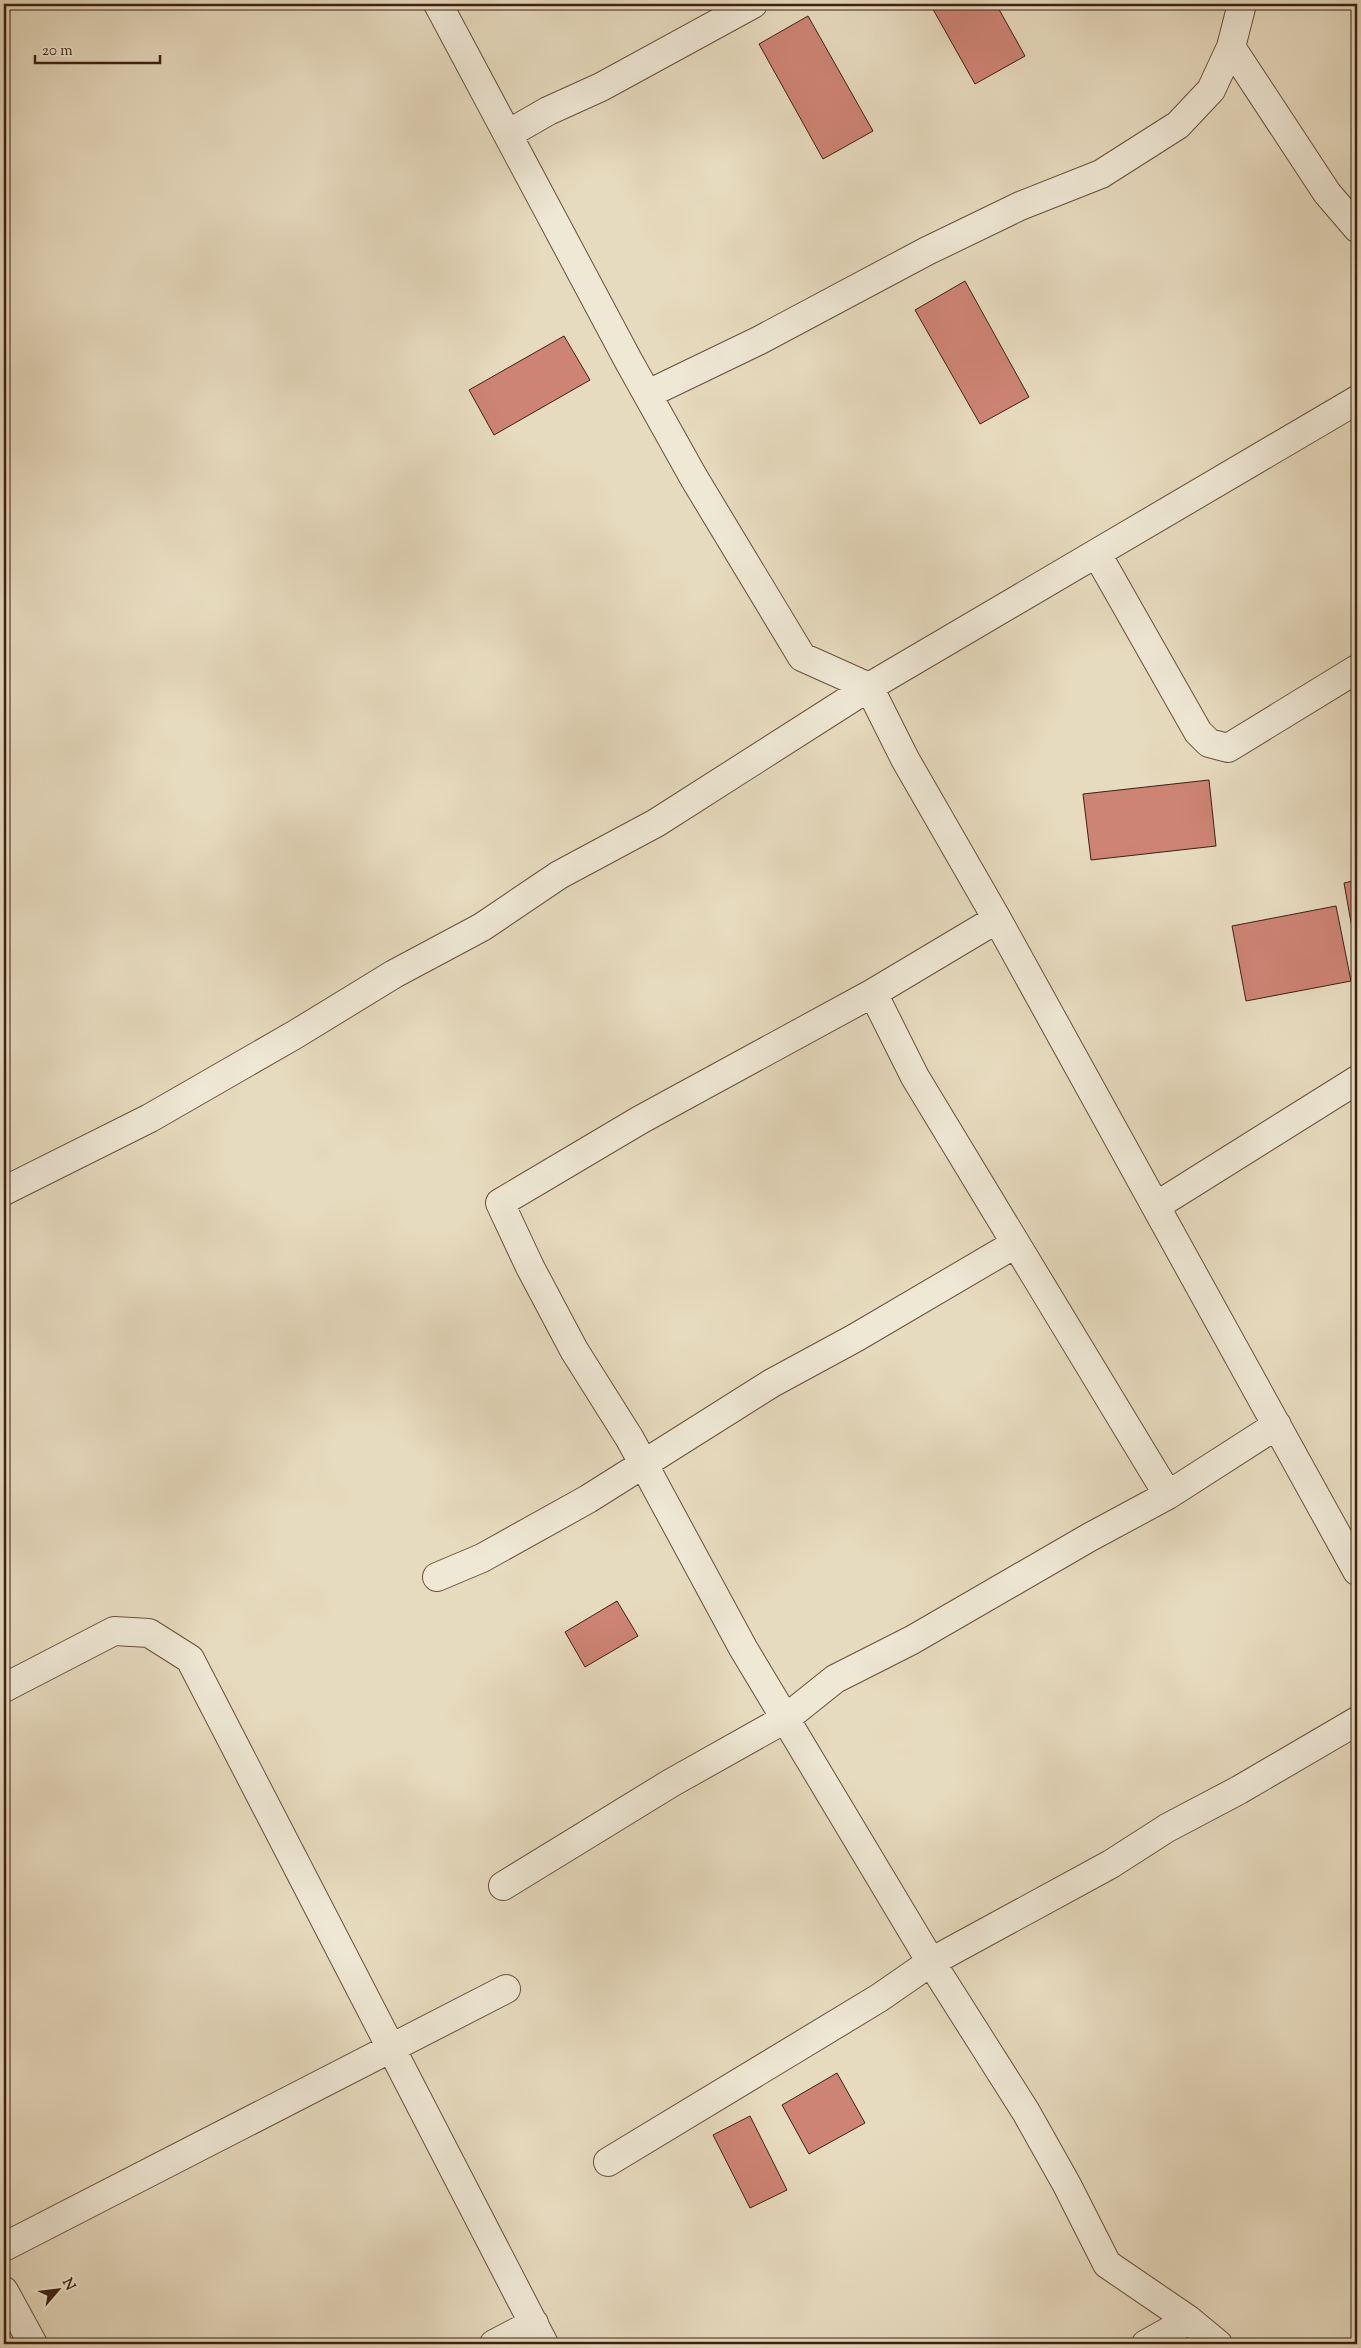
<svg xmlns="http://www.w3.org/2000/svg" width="1361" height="2348" viewBox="0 0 1361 2348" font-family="'Sorts Mill Goudy',serif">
	<rect width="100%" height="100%" fill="#e7dbbf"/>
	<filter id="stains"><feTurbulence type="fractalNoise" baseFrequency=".004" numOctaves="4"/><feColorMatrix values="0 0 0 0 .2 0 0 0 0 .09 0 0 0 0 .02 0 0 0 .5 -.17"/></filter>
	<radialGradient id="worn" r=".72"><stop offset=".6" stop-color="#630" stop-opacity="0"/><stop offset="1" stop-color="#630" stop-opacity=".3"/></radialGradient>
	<path fill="#ce8475" stroke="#3d2112" d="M 930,4 L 996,4 L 1025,56 L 975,84 Z
		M 808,16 L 873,131 L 823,159 L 759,44 Z
		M 965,281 L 1029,397 L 980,424 L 915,310 Z
		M 564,336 L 590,380 L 494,435 L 469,390 Z
		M 1209,780 L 1216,846 L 1091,860 L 1083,794 Z
		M 1357,880 L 1357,956 L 1344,883 Z
		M 1336,906 L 1351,981 L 1246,1001 L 1232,926 Z
		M 617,1601 L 638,1636 L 585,1667 L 565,1632 Z
		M 837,2073 L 865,2123 L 809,2154 L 782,2105 Z
		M 750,2116 L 787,2190 L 750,2208 L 713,2135 Z"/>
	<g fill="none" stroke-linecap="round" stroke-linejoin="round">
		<defs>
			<path id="street" d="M 1231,47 L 1327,193 L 1357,228
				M 508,134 L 548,111 L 601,87 L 753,4
				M 648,394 L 760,340 L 927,251 L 1020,206 L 1101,174 L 1178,125 L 1211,90 L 1231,47 L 1242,4
				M 1097,554 L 1198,732 L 1209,743 L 1228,748 L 1357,669
				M 997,919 L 1357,1571
				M 873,993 L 915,1077 L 1168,1495
				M 4,1191 L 150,1118 L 296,1034 L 394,974 L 482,927 L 559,875 L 656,823 L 869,687 L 802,657 L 694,478 L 628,360 L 438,4
				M 1156,1206 L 1357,1080
				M 437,1577 L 482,1558 L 588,1499 L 772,1383 L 855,1338 L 1015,1244
				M 4,1688 L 114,1631 L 149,1633 L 190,1659 L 544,2344
				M 503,1886 L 671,1783 L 785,1719 L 835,1679 L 912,1640 L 1090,1537 L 1168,1495 L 1277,1425
				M 608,2162 L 879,1998 L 931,1962 L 1111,1864 L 1167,1828 L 1239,1790 L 1357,1721
				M 4,2247 L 506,1989
				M 4,2291 L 33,2344
				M 494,2344 L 534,2323
				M 1146,2344 L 1189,2320
				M 1218,2344 L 1189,2320 L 1107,2264 L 1067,2185 L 1026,2112 L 931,1962 L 743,1648 L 630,1439 L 574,1350 L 530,1267 L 500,1203 L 640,1120 L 873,993 L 997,919 L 905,759 L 869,687 L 1357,400"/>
		</defs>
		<use href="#street" stroke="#68503d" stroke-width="30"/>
		<use href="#street" stroke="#efe8d5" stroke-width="28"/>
	</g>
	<rect width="1361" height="2348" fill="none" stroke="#e7dbbf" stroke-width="20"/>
	<rect x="5" y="5" width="1351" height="2338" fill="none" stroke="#3d2112" stroke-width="2.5"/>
	<rect x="10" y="10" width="1341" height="2328" fill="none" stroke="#3d2112"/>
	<g transform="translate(58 2290) rotate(62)" stroke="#efe8d5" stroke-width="4" paint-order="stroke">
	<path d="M0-4L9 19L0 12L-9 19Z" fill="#3d2112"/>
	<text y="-8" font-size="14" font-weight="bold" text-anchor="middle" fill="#3d2112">N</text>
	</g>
	<path d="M35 55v8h125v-8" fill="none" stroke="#3d2112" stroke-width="2.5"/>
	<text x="42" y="55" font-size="15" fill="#3d2112" stroke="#efe8d5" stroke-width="4" paint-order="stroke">20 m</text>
	<rect width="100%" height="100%" filter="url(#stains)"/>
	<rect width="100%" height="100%" fill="url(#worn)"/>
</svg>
